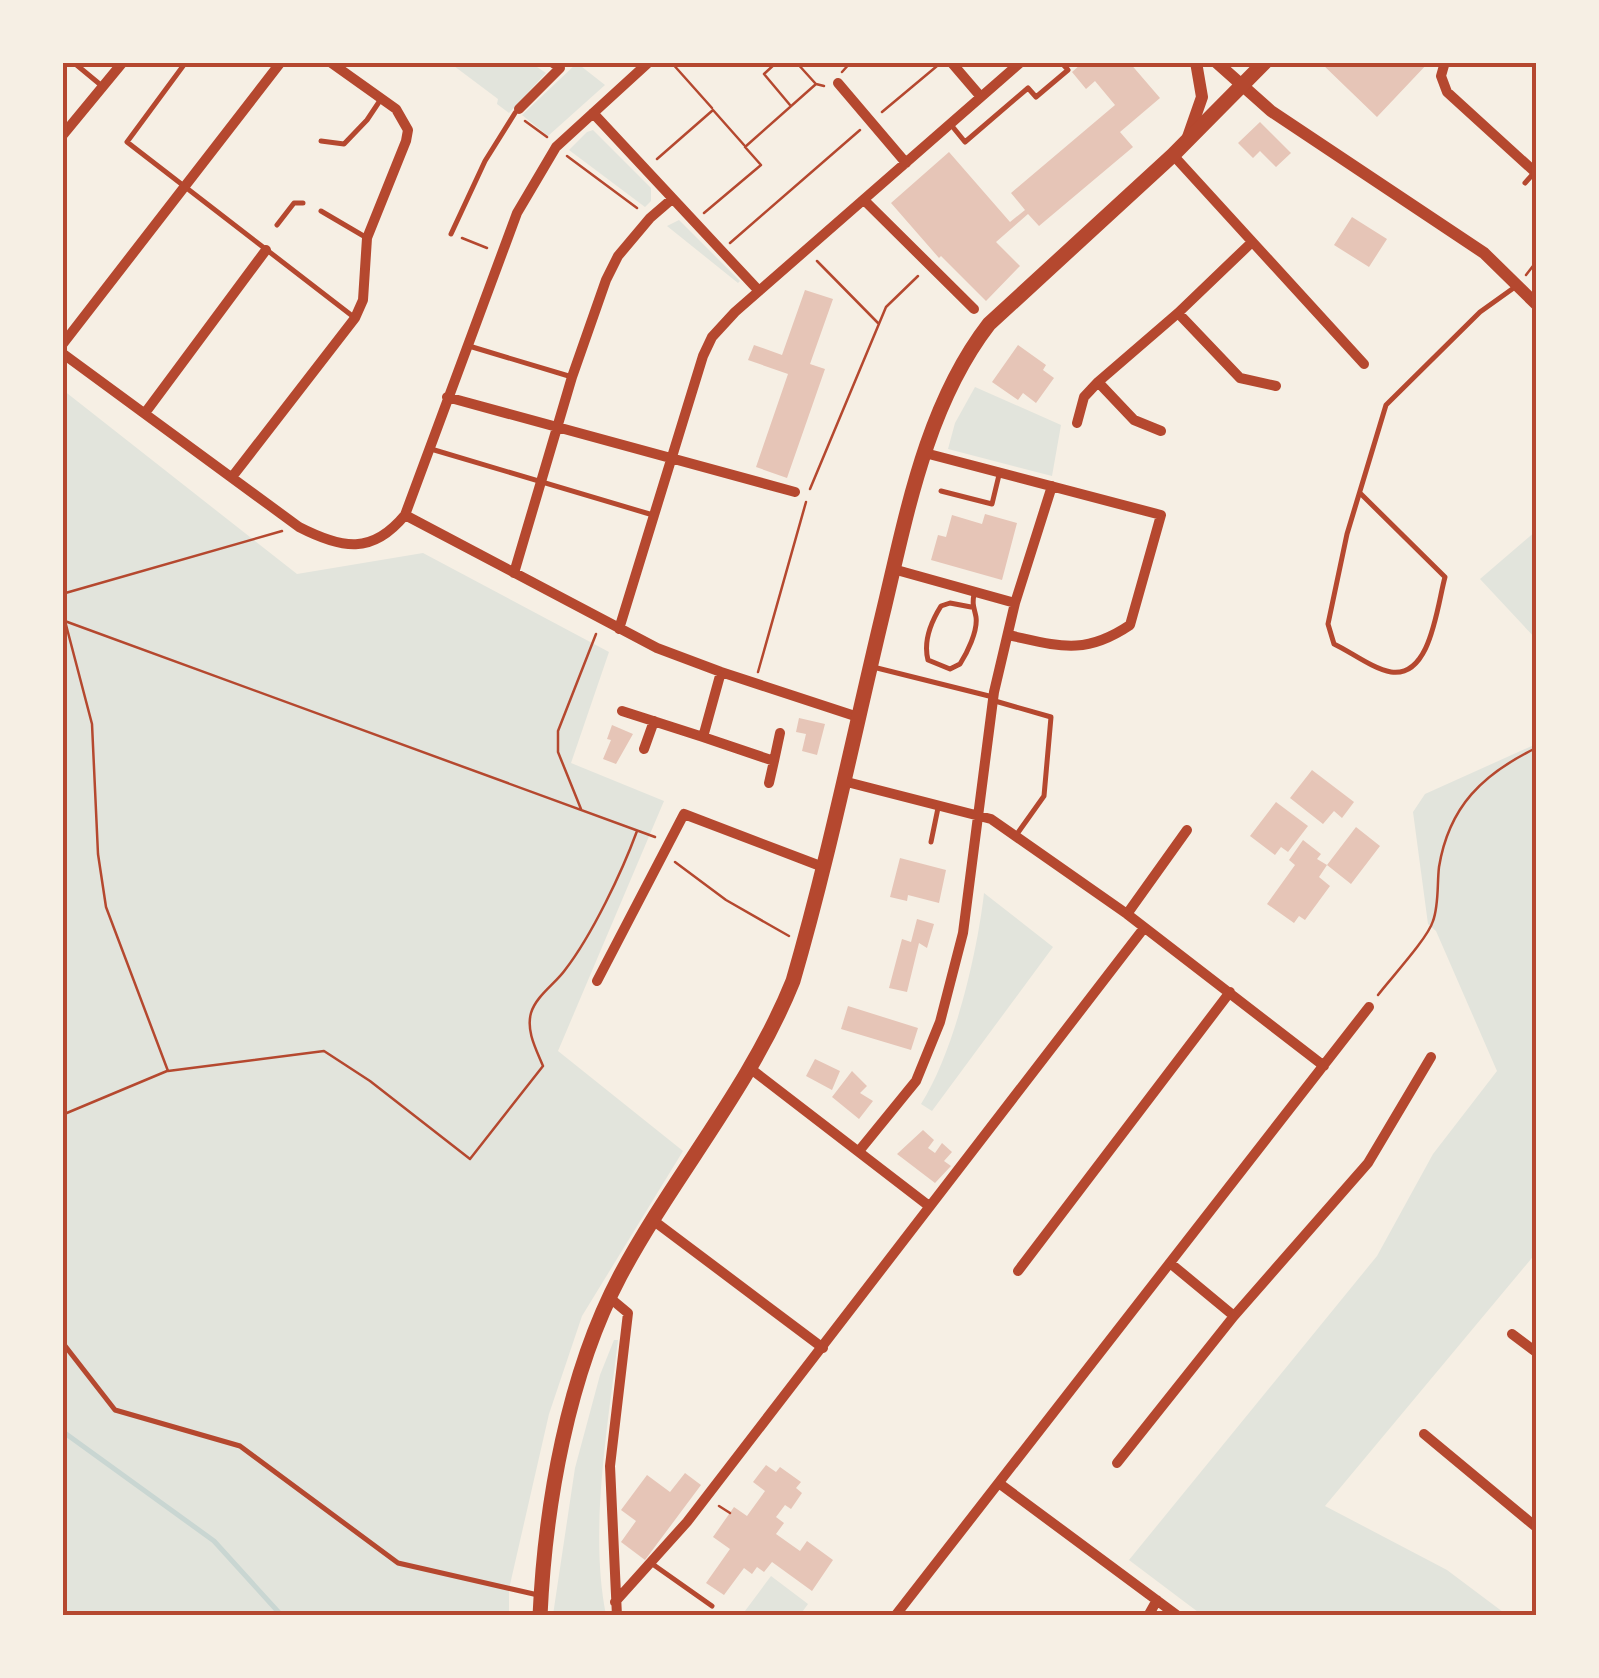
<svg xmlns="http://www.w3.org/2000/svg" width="1599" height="1678" viewBox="0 0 1599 1678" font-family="'Source Serif 4',serif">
	<rect width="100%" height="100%" fill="#f6efe4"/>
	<path fill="#e2e4dc" d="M 457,62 L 531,63 L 546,73 L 509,113 L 497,104 L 498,99 L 454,66 Z
		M 577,63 L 605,85 L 548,136 L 522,115 Z
		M 593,130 L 651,188 L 651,201 L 645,207 L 569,150 L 587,132 Z
		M 679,220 L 740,281 L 738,283 L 667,226 Z
		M 975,387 L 1061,425 L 1052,476 L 948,449 L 955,423 Z
		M 63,390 L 297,574 L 423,553 L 609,652 L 571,763 L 664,801 L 558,1051 L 683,1151 L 582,1316 L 549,1414 L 509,1589 L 509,1615 L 63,1615 Z
		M 1536,531 L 1536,639 L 1480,579 Z
		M 1536,744 L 1536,1253 L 1325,1506 L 1447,1570 L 1507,1615 L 1202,1615 L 1129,1560 L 1377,1256 L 1433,1154 L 1497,1071 L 1436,931 L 1428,924 L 1413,812 L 1425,794 Z
		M 984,893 L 1053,947 L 932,1111 L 921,1104 C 954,1052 977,955 984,893 Z
		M 614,1340 L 618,1340 C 608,1425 589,1531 606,1615 L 553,1615 L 575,1468 L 600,1375 Z
		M 771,1576 L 808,1604 L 800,1615 L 742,1615 Z"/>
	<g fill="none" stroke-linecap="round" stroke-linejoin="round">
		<path stroke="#c9d6d2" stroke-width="5" d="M 62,1431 L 214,1541 L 282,1616"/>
	</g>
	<path fill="#e6c5b7" d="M 1078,62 L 1129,62 L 1160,98 L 1120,132 L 1133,147 L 1039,226 L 1028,214 L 996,242 L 1020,266 L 986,301 L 941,256 L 939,258 L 891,203 L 949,152 L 1010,222 L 1025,210 L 1011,193 L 1115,105 L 1095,81 L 1086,89 L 1072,72 L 1080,65 Z
		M 1320,62 L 1429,62 L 1377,117 Z
		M 1260,122 L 1291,153 L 1276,167 L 1260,151 L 1253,158 L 1238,143 Z
		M 1352,217 L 1387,239 L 1369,267 L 1334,245 Z
		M 805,290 L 833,299 L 810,364 L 825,369 L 787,478 L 756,467 L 788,374 L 748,360 L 754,345 L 782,355 Z
		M 1018,345 L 1046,365 L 1043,370 L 1054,378 L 1036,403 L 1023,393 L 1018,400 L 992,382 Z
		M 985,514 L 1017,523 L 1002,580 L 931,560 L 938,535 L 946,537 L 952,515 L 982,524 Z
		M 799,718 L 825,724 L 817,755 L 802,751 L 806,734 L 796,732 Z
		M 612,725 L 633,734 L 616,764 L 603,759 L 611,740 L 607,739 Z
		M 1312,770 L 1354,802 L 1342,818 L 1334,811 L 1323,824 L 1290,798 Z
		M 1276,802 L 1308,826 L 1288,852 L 1281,847 L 1275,855 L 1250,836 Z
		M 1356,827 L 1380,846 L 1351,884 L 1327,865 L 1319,877 L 1330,886 L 1305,920 L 1299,916 L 1294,923 L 1267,904 L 1295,865 L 1289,860 L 1303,840 L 1321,854 L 1317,859 L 1327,865 Z
		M 900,858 L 946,870 L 939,903 L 908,895 L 907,901 L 890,897 Z
		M 917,919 L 934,924 L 927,948 L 919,943 L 907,992 L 889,988 L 902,939 L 911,942 Z
		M 848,1006 L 918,1028 L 911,1050 L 841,1029 Z
		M 815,1059 L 840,1071 L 832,1090 L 806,1076 Z
		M 852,1071 L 867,1086 L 860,1093 L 873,1101 L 859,1119 L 832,1097 Z
		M 923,1130 L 934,1140 L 928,1148 L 935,1153 L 942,1143 L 952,1152 L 944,1161 L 951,1166 L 935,1183 L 897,1154 Z
		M 766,1465 L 776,1472 L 780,1467 L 801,1482 L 796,1488 L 802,1493 L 791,1509 L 785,1505 L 776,1517 L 784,1523 L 776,1534 L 800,1551 L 807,1541 L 833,1560 L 812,1591 L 772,1562 L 764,1572 L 757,1567 L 752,1574 L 744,1568 L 724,1595 L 706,1583 L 730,1549 L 713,1537 L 734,1507 L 747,1516 L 765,1491 L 753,1482 Z
		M 685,1473 L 701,1485 L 645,1560 L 621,1542 L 636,1521 L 621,1510 L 647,1475 L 670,1492 Z"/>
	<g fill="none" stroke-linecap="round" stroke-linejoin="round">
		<path stroke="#b5482f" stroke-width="2.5" d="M 671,62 L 712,108
			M 777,62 L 764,74 L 790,105
			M 796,62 L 815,83
			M 842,72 L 851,62
			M 882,112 L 937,66
			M 525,121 L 547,137
			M 567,156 L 637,208
			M 657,159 L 713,110 L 744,145
			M 704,213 L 761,165 L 745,147 L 816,84 L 824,86
			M 462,238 L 487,248
			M 730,243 L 860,130
			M 817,261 L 878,323
			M 1526,275 L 1536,262
			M 810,489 L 886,307 L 918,276
			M 62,594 L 282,531
			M 62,620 L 655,837
			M 65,621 L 92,724 L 98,854 L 106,907 L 168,1071 L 324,1051 L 370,1081 L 470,1159 L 543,1066 C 536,1049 526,1031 531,1013 C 536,996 555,984 565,970 C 592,935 622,872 637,831
			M 758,672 L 806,502
			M 581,809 L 558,752 L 558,731 L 596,634
			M 675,862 L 726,900 L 789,936
			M 1378,995 C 1391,978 1428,938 1433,921 C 1439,905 1437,884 1439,867 C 1449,806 1483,774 1536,748
			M 62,1115 L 167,1071
			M 719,1506 L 730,1513"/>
		<path stroke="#b5482f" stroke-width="5" d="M 73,62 L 102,86
			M 186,62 L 127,142 L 355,318
			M 952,126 L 965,142 L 1028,88 L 1036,97 L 1068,70 L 1061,62
			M 321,141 L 344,144 L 367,120 L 381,99
			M 1525,183 L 1533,174
			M 321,211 L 367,238
			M 277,225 L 294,203 L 303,203
			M 451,234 L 485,161 L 515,113
			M 469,346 L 572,377
			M 431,449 L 653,515
			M 941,491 L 992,504 L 999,475
			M 1360,493 L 1445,577 C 1437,606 1431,678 1391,672 C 1373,669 1351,652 1334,644 L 1328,624 L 1347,534 L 1386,405 L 1480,312 L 1515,287
			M 971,607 L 950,603 L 941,606 C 931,622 923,641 928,660 L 950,669 L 960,664 C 967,653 978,631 976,617 C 974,607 972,605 974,594
			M 873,667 L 993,697
			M 995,701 L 1051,717 L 1044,796 L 1017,834
			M 931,842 L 938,808
			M 62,1342 L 115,1410 L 240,1446 L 398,1563 L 538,1595
			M 651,1563 L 712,1606"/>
		<path stroke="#b5482f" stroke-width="10" d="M 951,62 L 981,97
			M 1445,62 L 1441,76 L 1447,92 L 1536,173
			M 838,83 L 906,163
			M 519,109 L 560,68 L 552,62
			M 593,113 L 759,291
			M 62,136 L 123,62
			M 1173,155 L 1364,364
			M 864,200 L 974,309
			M 1178,313 L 1240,378 L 1276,386
			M 62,345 L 281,62
			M 62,353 L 299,527 C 342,549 372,555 405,515 L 517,213 L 556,147 L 649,62
			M 447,397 L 795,492
			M 145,413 L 266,250
			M 1077,423 L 1084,397 L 1098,382
			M 1161,431 L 1134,420 L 1098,382 L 1178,313 L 1251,243
			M 925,453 L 1161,515 L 1130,625 C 1084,656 1059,646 1008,635
			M 232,477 L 355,318 L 363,300 L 367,238 L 406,141 L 408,130 L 396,109 L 330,62
			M 405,515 L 657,648 L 721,672 L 858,717
			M 893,569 L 1015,603
			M 514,573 L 572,377 L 606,280 L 618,256 L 650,218 L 672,199
			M 619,629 L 703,356 L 712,337 L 735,312 L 1021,62
			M 721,672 L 703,737 L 774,761 L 769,783
			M 622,711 L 703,737
			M 644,749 L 654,721
			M 774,761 L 780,733
			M 843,781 L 991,819 L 1127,914 L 1324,1066
			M 1127,914 L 1187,830
			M 597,981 L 684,814 L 823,867
			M 751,1069 L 929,1206
			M 859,1151 L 916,1081 L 940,1022 L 963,933 L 994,692 L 1015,603 L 1052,486
			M 654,1221 L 823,1348
			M 1170,1263 L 1234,1316
			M 1018,1271 L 1230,992
			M 610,1298 L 628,1313 L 610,1466 L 617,1616
			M 1512,1334 L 1536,1352
			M 1424,1434 L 1536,1527
			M 1117,1463 L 1234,1316 L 1368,1163 L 1431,1057
			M 1000,1484 L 1178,1616
			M 615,1602 L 687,1522 L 1144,928
			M 895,1616 L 1369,1007
			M 1148,1616 L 1157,1600"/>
		<path stroke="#b5482f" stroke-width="12" d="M 1216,62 L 1271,111 L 1484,253 L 1536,304
			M 1188,137 L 1202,97 L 1196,62"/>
		<path stroke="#b5482f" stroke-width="15" d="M 540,1616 C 545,1505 568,1374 620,1276 C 674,1175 750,1088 793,981 C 828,861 853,738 882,617 C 906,518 925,407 989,324 L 1173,155 L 1265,62"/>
	</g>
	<rect width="1599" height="1678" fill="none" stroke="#f6efe4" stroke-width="130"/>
	<rect x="65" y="65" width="1469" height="1548" fill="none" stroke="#b5482f" stroke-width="4"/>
</svg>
